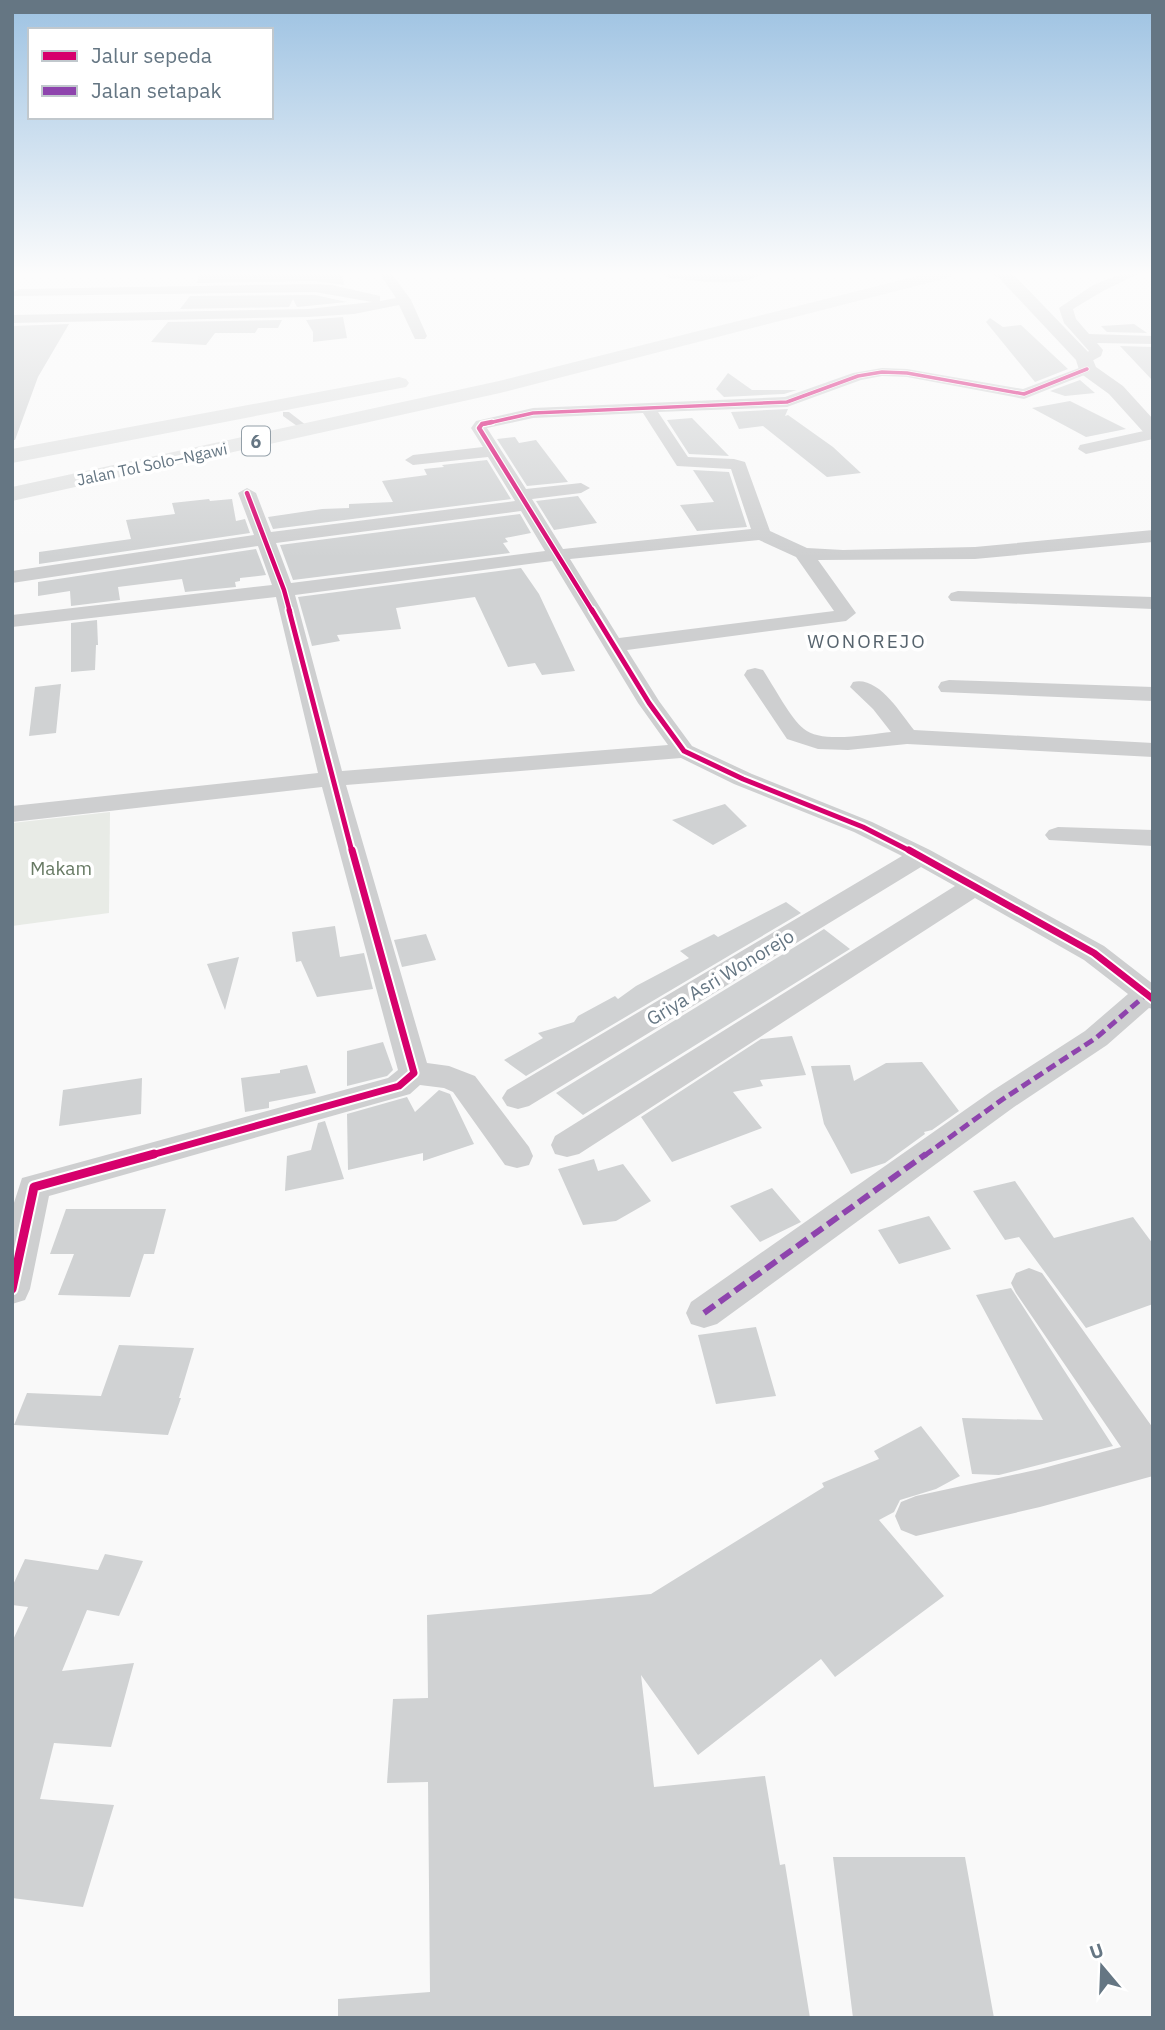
<svg xmlns="http://www.w3.org/2000/svg" width="1165" height="2030" viewBox="0 0 1165 2030" font-family="'IBM Plex Sans',sans-serif">
	<rect width="100%" height="100%" fill="#f9f9f9"/>
	<path fill="#e8ebe6" d="M 110,812 L 109,913 L 12,926 L 12,823 Z"/>
	<path fill="#d0d2d3" d="M 199,274 L 342,274 L 344,285 L 315,281 L 197,283 Z
		M 315,295 L 347,302 L 297,307 L 293,299 L 289,307 L 180,309 L 190,296 Z
		M 343,317 L 347,338 L 313,342 L 313,332 L 306,320 Z
		M 990,318 L 1003,327 L 1021,325 L 1068,369 L 1035,382 L 986,322 Z
		M 282,320 L 278,328 L 258,328 L 255,333 L 215,333 L 206,345 L 151,342 L 168,322 Z
		M 69,324 L 38,377 L 15,440 L 12,440 L 12,326 Z
		M 1134,324 L 1147,333 L 1107,332 L 1101,326 Z
		M 1120,346 L 1153,347 L 1153,381 Z
		M 728,373 L 752,390 L 797,390 L 784,394 L 724,397 L 716,389 Z
		M 1080,380 L 1095,393 L 1065,396 L 1050,391 Z
		M 1070,401 L 1126,429 L 1086,437 L 1032,408 Z
		M 788,409 L 785,416 L 788,415 L 833,447 L 861,473 L 827,477 L 763,426 L 739,429 L 731,412 Z
		M 692,418 L 729,456 L 689,454 L 667,420 Z
		M 515,437 L 519,443 L 536,440 L 568,482 L 527,486 L 497,439 Z
		M 487,460 L 511,499 L 273,529 L 268,517 L 322,509 L 349,508 L 349,504 L 393,502 L 382,481 L 427,475 L 424,469 L 444,467 L 442,465 Z
		M 693,470 L 729,472 L 747,527 L 697,531 L 680,505 L 714,502 Z
		M 578,496 L 597,523 L 554,530 L 536,501 Z
		M 209,499 L 210,501 L 232,499 L 236,521 L 245,519 L 250,533 L 39,564 L 39,552 L 131,539 L 126,520 L 175,514 L 172,503 Z
		M 520,514 L 531,533 L 505,538 L 508,542 L 503,543 L 510,553 L 293,580 L 280,545 Z
		M 256,549 L 266,575 L 240,578 L 240,581 L 235,582 L 236,587 L 185,592 L 182,579 L 118,587 L 120,600 L 71,606 L 70,591 L 38,596 L 38,582 Z
		M 521,568 L 539,594 L 575,671 L 542,675 L 535,663 L 508,667 L 475,597 L 396,608 L 401,629 L 337,635 L 340,641 L 312,646 L 298,597 Z
		M 97,620 L 98,645 L 96,645 L 95,670 L 71,672 L 71,623 Z
		M 61,684 L 56,733 L 29,736 L 35,687 Z
		M 725,804 L 747,826 L 713,845 L 672,820 Z
		M 786,902 L 801,913 L 526,1076 L 504,1060 L 543,1038 L 538,1033 L 574,1022 L 578,1016 L 615,996 L 618,999 L 636,986 L 689,958 L 680,951 L 714,934 L 718,937 Z
		M 335,926 L 340,957 L 364,953 L 373,989 L 317,997 L 301,961 L 296,962 L 292,932 Z
		M 824,929 L 850,949 L 583,1115 L 556,1093 Z
		M 426,934 L 436,960 L 402,967 L 394,940 Z
		M 239,957 L 225,1010 L 207,964 Z
		M 792,1036 L 806,1075 L 760,1080 L 763,1086 L 733,1092 L 762,1128 L 672,1162 L 641,1117 L 761,1039 Z
		M 383,1042 L 393,1070 L 387,1076 L 347,1086 L 347,1051 Z
		M 922,1062 L 959,1111 L 932,1130 L 924,1132 L 925,1134 L 885,1163 L 851,1174 L 824,1124 L 811,1066 L 850,1065 L 854,1081 L 886,1063 Z
		M 307,1065 L 316,1093 L 269,1102 L 269,1108 L 245,1112 L 241,1078 L 280,1073 L 280,1070 Z
		M 142,1078 L 141,1114 L 59,1126 L 63,1090 Z
		M 439,1090 L 450,1094 L 474,1144 L 423,1161 L 423,1153 L 348,1170 L 347,1114 L 407,1097 L 415,1112 Z
		M 325,1121 L 344,1179 L 285,1191 L 287,1156 L 311,1150 L 318,1123 Z
		M 594,1159 L 598,1171 L 623,1164 L 651,1201 L 616,1221 L 583,1225 L 558,1169 Z
		M 1015,1181 L 1054,1238 L 1133,1217 L 1153,1244 L 1153,1304 L 1086,1328 L 1019,1237 L 1005,1240 L 973,1191 Z
		M 772,1188 L 801,1222 L 760,1242 L 730,1206 Z
		M 66,1209 L 166,1209 L 154,1254 L 144,1254 L 130,1297 L 58,1295 L 74,1254 L 50,1254 Z
		M 929,1216 L 951,1249 L 899,1264 L 878,1230 Z
		M 1011,1288 L 1113,1446 L 999,1475 L 972,1474 L 962,1418 L 1043,1420 L 976,1295 Z
		M 756,1327 L 776,1396 L 716,1404 L 698,1335 Z
		M 119,1345 L 194,1348 L 179,1398 L 181,1398 L 168,1435 L 14,1425 L 27,1393 L 101,1396 Z
		M 921,1426 L 960,1476 L 936,1489 L 900,1500 L 894,1512 L 879,1520 L 944,1596 L 835,1677 L 821,1659 L 698,1755 L 641,1675 L 654,1787 L 765,1776 L 780,1865 L 785,1864 L 810,2018 L 338,2018 L 338,1999 L 430,1992 L 428,1782 L 387,1783 L 393,1699 L 428,1698 L 427,1615 L 651,1594 L 824,1487 L 822,1483 L 879,1459 L 874,1451 Z
		M 105,1554 L 143,1561 L 119,1616 L 87,1610 L 62,1671 L 134,1663 L 111,1747 L 54,1743 L 40,1799 L 114,1805 L 83,1907 L 12,1898 L 12,1642 L 28,1607 L 12,1605 L 12,1587 L 25,1559 L 98,1570 Z
		M 833,1857 L 965,1857 L 994,2018 L 853,2018 Z"/>
	<g fill="none" stroke-linecap="round" stroke-linejoin="round">
		<path fill="#cecfd0" fill-rule="evenodd" d="M 283,412 L 289,412 L 311,429 L 304,431 L 283,416 Z"/>
		<path fill="#cecfd0" fill-rule="evenodd" d="M 380,274 L 392,274 L 411,300 L 427,336 L 425,339 L 415,339 L 399,305 L 354,314 L 308,317 L 12,323 L 12,315 L 308,309 L 372,302 L 315,292 L 14,296 L 12,293 L 19,289 L 315,284 L 332,285 L 380,296 L 380,301 L 396,298 Z
			M 663,274 L 761,274 C 741,289 694,280 669,278 Z
			M 1121,274 L 1138,274 L 1103,291 L 1073,309 L 1076,319 L 1089,334 L 1153,336 L 1153,344 L 1097,343 L 1103,350 L 1101,356 L 1090,362 L 1080,362 L 1078,359 L 1089,351 L 1064,323 L 1059,308 L 1093,285 Z
			M 1087,365 L 1094,369 L 1092,372 L 1024,399 L 907,377 L 882,376 L 861,380 L 787,407 L 658,412 L 688,457 L 734,459 L 745,462 L 770,531 L 807,548 L 843,550 L 975,547 L 1153,530 L 1153,542 L 975,559 L 818,560 L 856,613 L 846,621 L 627,650 L 659,701 L 692,746 L 752,774 L 872,822 L 930,850 L 1104,946 L 1153,984 L 1153,1009 L 1149,1008 L 1107,1045 L 1014,1107 L 717,1324 L 704,1328 L 691,1324 L 686,1313 L 691,1302 L 992,1091 L 1085,1031 L 1128,994 L 1084,960 L 975,898 L 579,1154 L 567,1157 L 555,1154 L 551,1145 L 555,1136 L 955,886 L 921,867 L 529,1106 L 518,1109 L 507,1106 L 502,1098 L 507,1090 L 902,856 L 854,832 L 734,784 L 681,758 L 346,785 L 427,1063 L 449,1066 L 475,1076 L 529,1147 L 533,1156 L 529,1165 L 517,1168 L 505,1165 L 453,1092 L 444,1088 L 420,1085 L 410,1094 L 49,1196 L 30,1289 L 25,1300 L 12,1304 L 12,1209 L 22,1178 L 388,1078 L 398,1070 L 322,787 L 12,822 L 12,806 L 318,773 L 276,597 L 12,627 L 12,615 L 272,585 L 258,546 L 12,583 L 12,571 L 254,535 L 238,493 L 247,488 L 256,493 L 271,532 L 515,501 L 488,457 L 413,465 L 405,460 L 413,455 L 483,447 L 471,428 L 476,421 L 533,408 L 785,397 L 853,373 L 882,368 L 907,369 L 1023,389 ZM 643,413 L 677,466 L 731,469 L 751,529 L 563,549 L 532,499 L 581,493 L 590,488 L 581,483 L 526,489 L 487,428 L 533,418 ZM 521,511 L 545,551 L 291,583 L 276,543 ZM 759,540 L 796,557 L 834,611 L 619,638 L 570,559 ZM 552,561 L 638,703 L 668,745 L 342,771 L 295,595 Z
			M 1153,429 L 1153,439 L 1086,454 L 1078,449 L 1080,445 Z
			M 958,591 L 1153,597 L 1153,609 L 951,601 L 948,597 L 951,593 Z
			M 755,668 L 763,670 C 773,685 791,719 804,729 C 821,744 870,734 891,732 L 873,709 L 850,687 L 853,682 C 879,676 900,713 914,730 L 1153,743 L 1153,757 L 907,744 L 848,750 L 818,749 L 787,739 L 744,675 L 747,670 Z
			M 949,680 L 1153,687 L 1153,701 L 941,692 L 938,687 L 941,682 Z
			M 1058,827 L 1153,830 L 1153,846 L 1049,840 L 1045,835 L 1049,830 Z
			M 1029,1268 L 1042,1273 L 1153,1428 L 1153,1476 L 1040,1507 L 916,1536 L 901,1530 L 895,1516 L 901,1502 L 916,1496 L 1040,1469 L 1121,1447 L 1016,1293 L 1011,1283 L 1016,1273 Z"/>
		<path fill="#cecfd0" fill-rule="evenodd" d="M 992,274 L 1013,274 L 1091,355 L 1096,367 L 1123,386 L 1153,419 L 1153,437 L 1146,435 L 1109,394 L 1080,373 L 1076,360 L 1000,279 Z"/>
		<path fill="#e1e2e2" fill-rule="evenodd" d="M 925,274 L 953,274 L 951,277 L 500,393 L 12,501 L 12,487 L 499,381 Z
			M 399,377 L 406,379 L 409,383 L 406,387 L 12,463 L 12,449 Z"/>
		<path stroke="#8e44ad" stroke-width="5" stroke-dasharray="10 5" stroke-linecap="butt" d="M 924,1156 L 1003,1099 L 1096,1038 L 1147,994"/>
		<path stroke="#8e44ad" stroke-width="6" stroke-dasharray="13 6" stroke-linecap="butt" d="M 704,1313 L 926,1154"/>
		<defs>
			<path id="cycleway-far4" d="M 484,424 L 533,413 L 787,402 L 858,376 L 882,372 L 907,373 L 1024,394 L 1087,369"/>
			<path id="cycleway-far3" d="M 492,422 L 482,424 L 479,428 L 593,612
				M 247,493 L 284,590 L 290,612"/>
			<path id="cycleway-far2" d="M 289,610 L 352,852
				M 592,610 L 649,703 L 684,751 L 743,779 L 863,827 L 912,852"/>
			<path id="cycleway-far1" d="M 909,850 L 1094,953 L 1153,999
				M 148,1156 L 399,1086 L 414,1073 L 352,850"/>
			<path id="cycleway" d="M 12,1289 L 34,1187 L 154,1154"/>
		</defs>
		<use href="#cycleway-far4" stroke="#fff" stroke-width="5"/>
		<use href="#cycleway-far3" stroke="#fff" stroke-width="7"/>
		<use href="#cycleway-far2" stroke="#fff" stroke-width="9"/>
		<use href="#cycleway-far1" stroke="#fff" stroke-width="11"/>
		<use href="#cycleway" stroke="#fff" stroke-width="13"/>
		<use href="#cycleway-far4" stroke="#d6006c" stroke-width="3.5"/>
		<use href="#cycleway-far3" stroke="#d6006c" stroke-width="4.5"/>
		<use href="#cycleway-far2" stroke="#d6006c" stroke-width="5"/>
		<use href="#cycleway-far1" stroke="#d6006c" stroke-width="7"/>
		<use href="#cycleway" stroke="#d6006c" stroke-width="9"/>
	</g>
	<linearGradient id="sky" x2="0" y2="1"><stop stop-color="#9dc2e2"/><stop offset="0.49" stop-color="#fcfcfc"/><stop offset="1" stop-color="#fcfcfc" stop-opacity="0"/></linearGradient>
	<rect width="1165" height="558" fill="url(#sky)"/>
	<g text-anchor="middle" dominant-baseline="central" stroke-width="7" stroke-linejoin="round" paint-order="stroke">
		<g font-size="16" fill="#657683" stroke="#fff">
			<text transform="translate(152 464) rotate(-12)">Jalan Tol Solo–Ngawi</text>
		</g>
		<rect fill="#fff" stroke="#939fa8" stroke-width="2" x="242" y="426.5" width="28" height="29" rx="5"/>
		<g font-size="18" font-weight="bold" fill="#657683">
			<text x="256" y="441">6</text>
		</g>
		<g font-size="19" letter-spacing="2" fill="#57646e" stroke="#fff">
			<text x="867" y="641">WONOREJO</text>
		</g>
		<g font-size="19" fill="#687a64" stroke="#fff">
			<text x="61" y="868">Makam</text>
		</g>
		<g font-size="19" fill="#657683" stroke="#fff">
			<text transform="translate(720 977) rotate(-31)">Griya Asri Wonorejo</text>
		</g>
	</g>
	<rect width="1165" height="2030" fill="none" stroke="#657683" stroke-width="28"/>
	<rect x="28" y="28" width="245" height="91" fill="#ffffff" stroke="#c1c8cd" stroke-width="2"/>
	<rect x="42" y="51" width="35" height="10" fill="#d6006c" stroke="#c1c8cd" stroke-width="2"/>
	<text x="91" y="63" font-size="21" fill="#657683">Jalur sepeda</text>
	<rect x="42" y="86" width="35" height="10" fill="#8e44ad" stroke="#c1c8cd" stroke-width="2"/>
	<text x="91" y="98" font-size="21" fill="#657683">Jalan setapak</text>
	<g transform="translate(1102 1967) rotate(341)" stroke="#ffffff" stroke-width="5" paint-order="stroke">
	<path d="M0-5L12 26L0 18L-12 26Z" fill="#657683"/>
	<text y="-10" font-size="19" font-weight="bold" text-anchor="middle" fill="#657683">U</text>
	</g>
</svg>
